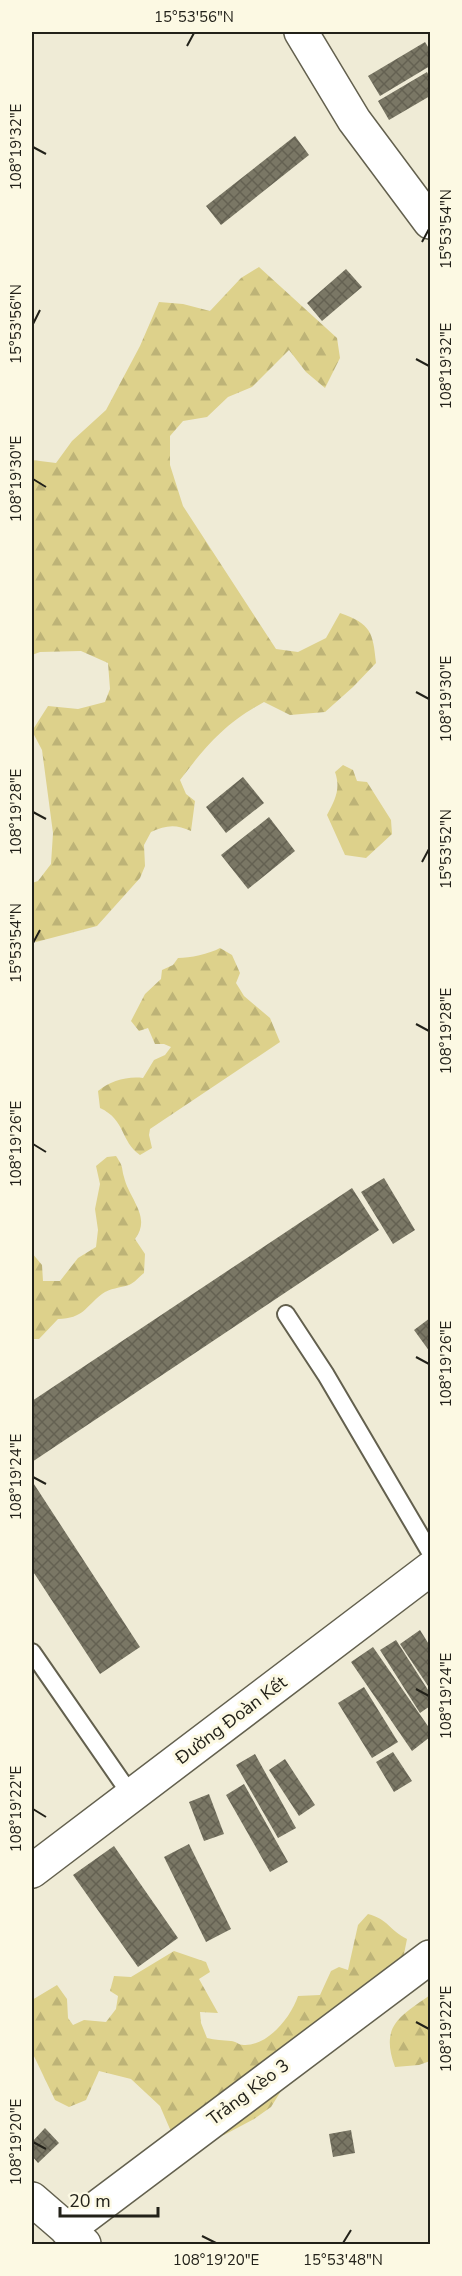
<svg xmlns="http://www.w3.org/2000/svg" width="462" height="2276" viewBox="0 0 462 2276" font-family="'Nunito Sans',sans-serif">
	<defs>
		<pattern id="forest-firs" width="22" height="20" patternUnits="userSpaceOnUse" patternTransform="scale(1.5)"><rect width="22" height="20" fill="#ddd18b"/><path d="M5 1l3.5 6h-7zM16 11l3.5 6h-7z" fill="#bdb377"/></pattern>
		<pattern id="building-cross-hatch" width="8" height="8" patternUnits="userSpaceOnUse" patternTransform="scale(1.5)"><rect width="8" height="8" fill="#7a7765"/><path d="M0 0l8 8M0 8l8-8" fill="none" stroke="#646152"/></pattern>
	</defs>
	<rect width="100%" height="100%" fill="#efebd6"/>
	<path fill="url(#forest-firs)" d="M 259,267 L 337,338 L 340,358 L 325,388 L 306,372 L 289,350 L 252,387 L 228,397 L 207,417 L 183,421 L 170,436 L 170,465 L 183,506 L 276,649 L 298,652 L 326,638 L 340,613 C 371,624 373,632 376,663 L 353,687 L 325,712 L 290,715 L 264,702 C 224,724 207,745 180,780 L 186,794 L 195,801 L 191,831 C 176,824 166,825 151,832 L 144,845 L 145,866 L 140,878 L 97,926 L 36,942 L 32,940 L 32,883 L 38,881 L 51,864 L 53,833 L 42,750 L 32,731 L 48,706 L 78,709 L 105,702 L 110,689 L 108,663 L 81,651 L 40,652 L 32,655 L 32,460 L 56,463 L 72,441 L 106,410 L 140,346 L 159,302 L 183,304 L 210,311 L 241,278 Z
		M 343,765 L 353,770 L 357,781 L 367,782 L 391,820 L 392,834 L 366,858 L 345,855 L 327,815 C 335,800 341,789 335,772 Z
		M 220,948 L 232,955 L 240,973 L 236,983 L 244,996 L 270,1018 L 280,1042 L 150,1129 L 149,1135 L 152,1148 L 140,1155 C 120,1141 126,1120 100,1108 L 98,1091 C 110,1081 127,1076 143,1078 L 154,1060 L 165,1055 L 171,1047 L 164,1044 L 155,1044 L 148,1028 L 139,1031 L 131,1021 L 145,994 L 161,979 L 162,970 L 173,965 L 178,958 C 190,958 209,954 220,948 Z
		M 116,1156 C 124,1168 121,1166 124,1177 C 129,1199 152,1217 135,1239 L 145,1254 L 144,1273 C 139,1277 134,1283 129,1285 C 120,1288 110,1288 102,1294 C 84,1308 84,1318 58,1319 L 39,1339 L 32,1339 L 32,1253 L 42,1265 L 43,1281 L 60,1281 L 78,1258 L 96,1247 L 98,1230 L 95,1209 L 100,1184 L 96,1166 L 107,1157 Z
		M 368,1914 C 388,1919 389,1930 407,1939 L 403,1959 L 286,2083 L 271,2107 L 254,2119 L 224,2135 L 207,2138 L 179,2150 L 160,2106 L 131,2079 L 99,2071 L 86,2100 L 69,2107 L 55,2100 L 32,2052 L 32,2000 L 57,1985 L 67,1999 L 68,2018 L 73,2025 L 84,2020 L 106,2022 L 116,2009 L 118,1996 L 110,1991 L 114,1976 L 131,1977 L 174,1951 L 206,1962 L 210,1972 L 199,1979 L 218,2013 L 200,2012 L 201,2023 L 207,2038 C 215,2040 223,2040 231,2041 C 236,2041 238,2045 244,2045 C 268,2046 291,2017 298,1996 L 320,1995 L 331,1971 L 339,1967 L 348,1970 L 358,1925 Z
		M 430,1995 L 430,2061 L 419,2065 L 395,2067 C 380,2026 399,2017 430,1995 Z"/>
	<path fill="url(#building-cross-hatch)" d="M 425,42 L 430,50 L 430,66 L 380,96 L 368,76 Z
		M 427,72 L 430,78 L 430,96 L 389,120 L 378,101 Z
		M 295,136 L 309,155 L 221,225 L 206,206 Z
		M 346,269 L 362,287 L 322,321 L 307,303 Z
		M 243,777 L 264,803 L 226,833 L 206,807 Z
		M 269,817 L 295,851 L 248,889 L 221,855 Z
		M 384,1178 L 415,1230 L 393,1244 L 361,1192 Z
		M 352,1188 L 379,1230 L 32,1462 L 32,1401 Z
		M 430,1318 L 430,1352 L 414,1330 Z
		M 32,1481 L 140,1647 L 100,1674 L 32,1570 Z
		M 420,1630 L 430,1646 L 430,1689 L 400,1644 Z
		M 396,1640 L 430,1693 L 430,1706 L 420,1713 L 380,1650 Z
		M 373,1647 L 430,1729 L 430,1737 L 412,1751 L 351,1662 Z
		M 364,1687 L 398,1742 L 372,1758 L 338,1703 Z
		M 393,1752 L 412,1781 L 394,1792 L 376,1762 Z
		M 255,1754 L 296,1828 L 278,1838 L 236,1765 Z
		M 285,1759 L 315,1805 L 299,1816 L 269,1770 Z
		M 244,1784 L 288,1862 L 270,1872 L 226,1795 Z
		M 209,1794 L 224,1834 L 204,1841 L 189,1802 Z
		M 189,1844 L 231,1929 L 206,1942 L 164,1857 Z
		M 114,1846 L 178,1938 L 138,1967 L 73,1875 Z
		M 45,2128 L 59,2143 L 38,2163 L 32,2156 L 32,2142 Z
		M 351,2130 L 355,2153 L 333,2157 L 329,2134 Z"/>
	<g fill="none" stroke-linecap="round" stroke-linejoin="round">
		<defs>
			<path id="lane" d="M 286,1314 L 326,1375 L 430,1552
				M 32,1652 L 131,1795"/>
			<path id="street" d="M 301,32 L 354,120 L 430,222
				M 32,1871 L 430,1569
				M 32,2199 L 84,2244
				M 67,2230 L 430,1957"/>
		</defs>
		<use href="#lane" stroke="#63604e" stroke-width="20"/>
		<use href="#street" stroke="#63604e" stroke-width="36"/>
		<use href="#lane" stroke="#fff" stroke-width="16"/>
		<use href="#street" stroke="#fff" stroke-width="33"/>
	</g>
	<path fill="none" stroke="#222119" stroke-width="2" d="M 187,46 L 194,33M 33,147 L 46,154M 422,242 L 429,229M 33,324 L 40,310M 416,359 L 429,366M 33,479 L 46,487M 416,692 L 429,699M 33,812 L 46,819M 422,862 L 429,849M 33,943 L 40,930M 416,1024 L 429,1031M 33,1144 L 46,1152M 416,1357 L 429,1364M 33,1477 L 46,1484M 416,1689 L 429,1696M 33,1809 L 46,1817M 416,2022 L 429,2029M 33,2142 L 46,2149M 202,2236 L 216,2243M 343,2243 L 351,2230"/>
	<g text-anchor="middle" dominant-baseline="central" stroke-width="6" stroke-linejoin="round" paint-order="stroke">
		<g font-size="18" fill="#222119" stroke="#fcf9e3">
			<text transform="translate(231 1720) rotate(-37)">Đường Đoàn Kết</text>
			<text transform="translate(248 2092) rotate(-37)">Trảng Kèo 3</text>
		</g>
	</g>
	<rect width="462" height="2276" fill="none" stroke="#fcf9e3" stroke-width="66"/>
	<path d="M60 2207v9h98v-9" fill="none" stroke="#222119" stroke-width="3"/>
	<text x="69" y="2207" font-size="18" fill="#222119" stroke="#fcf9e3" stroke-width="4.5" paint-order="stroke">20 m</text>
	<rect x="33" y="33" width="396" height="2210" fill="none" stroke="#222119" stroke-width="2"/>
	<g font-size="15" text-anchor="middle" fill="#222119">
		<text x="194" y="22">15°53'56"N</text>
		<text transform="translate(16 147) rotate(-90)" y="5">108°19'32"E</text>
		<text transform="translate(446 229) rotate(-90)" y="5">15°53'54"N</text>
		<text transform="translate(16 324) rotate(-90)" y="5">15°53'56"N</text>
		<text transform="translate(446 366) rotate(-90)" y="5">108°19'32"E</text>
		<text transform="translate(16 479) rotate(-90)" y="5">108°19'30"E</text>
		<text transform="translate(446 699) rotate(-90)" y="5">108°19'30"E</text>
		<text transform="translate(16 812) rotate(-90)" y="5">108°19'28"E</text>
		<text transform="translate(446 849) rotate(-90)" y="5">15°53'52"N</text>
		<text transform="translate(16 943) rotate(-90)" y="5">15°53'54"N</text>
		<text transform="translate(446 1031) rotate(-90)" y="5">108°19'28"E</text>
		<text transform="translate(16 1144) rotate(-90)" y="5">108°19'26"E</text>
		<text transform="translate(446 1364) rotate(-90)" y="5">108°19'26"E</text>
		<text transform="translate(16 1477) rotate(-90)" y="5">108°19'24"E</text>
		<text transform="translate(446 1696) rotate(-90)" y="5">108°19'24"E</text>
		<text transform="translate(16 1809) rotate(-90)" y="5">108°19'22"E</text>
		<text transform="translate(446 2029) rotate(-90)" y="5">108°19'22"E</text>
		<text transform="translate(16 2142) rotate(-90)" y="5">108°19'20"E</text>
		<text x="216" y="2265">108°19'20"E</text>
		<text x="343" y="2265">15°53'48"N</text>
	</g>
</svg>
